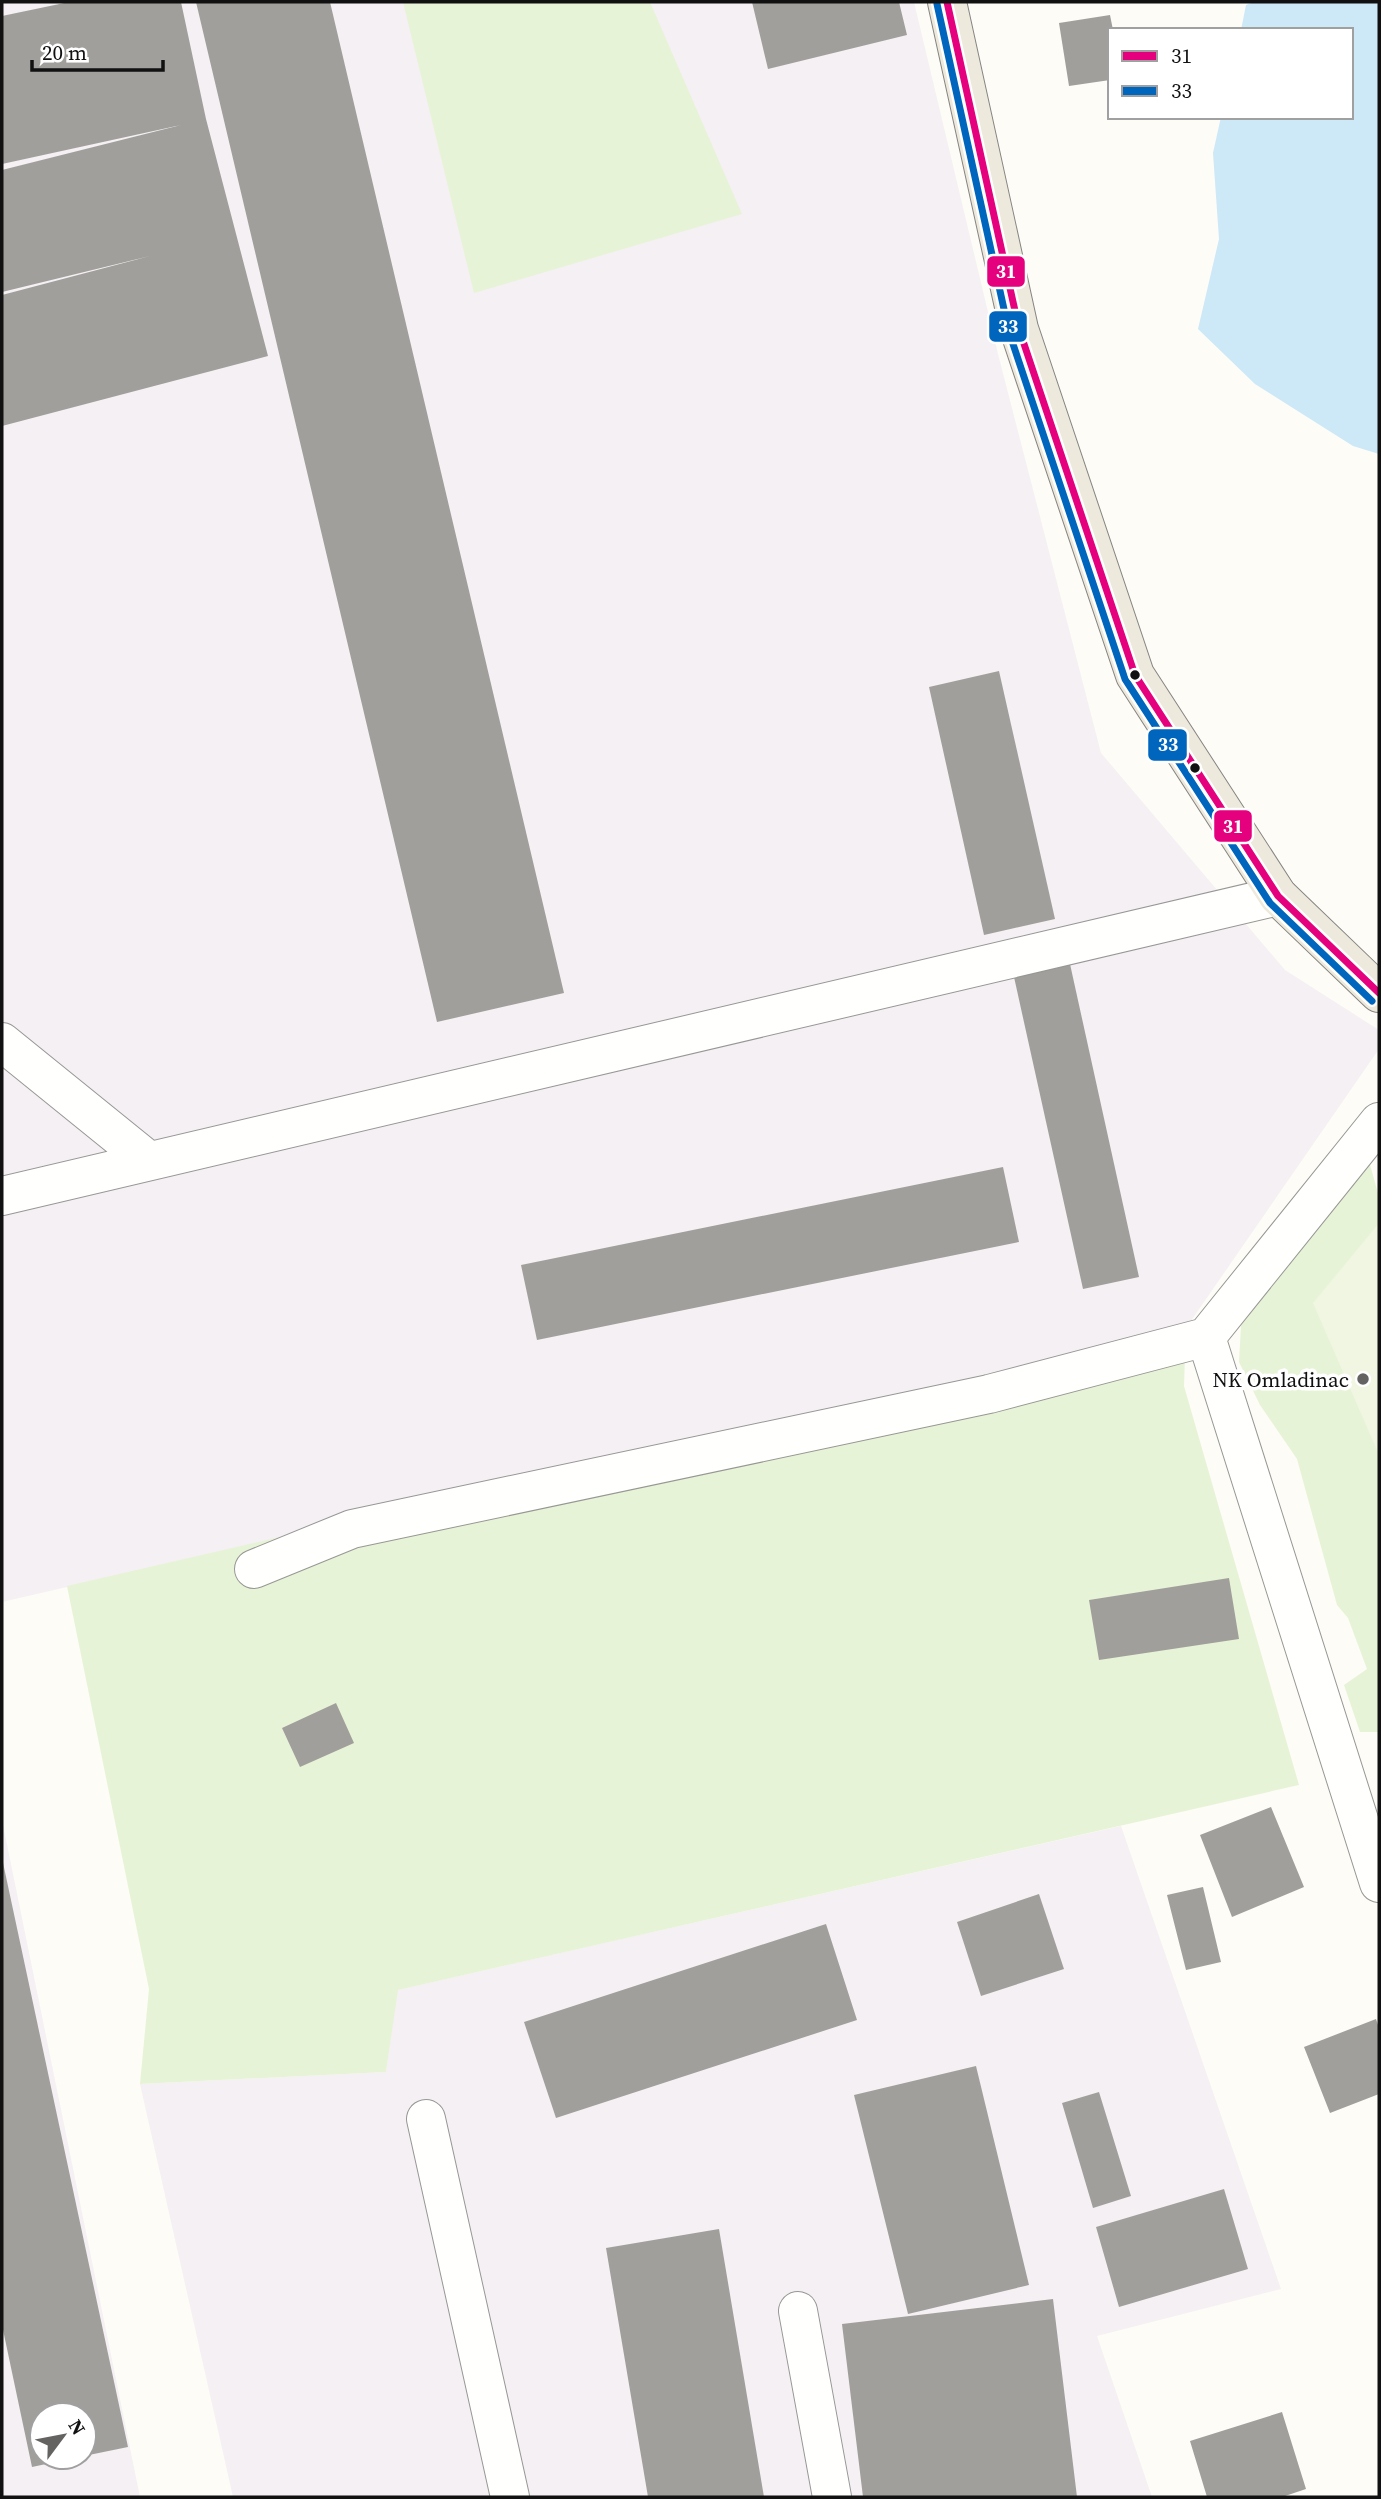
<svg xmlns="http://www.w3.org/2000/svg" width="1381" height="2499" viewBox="0 0 1381 2499" font-family="'Source Serif 4',serif">
	<rect width="100%" height="100%" fill="#fdfcf7"/>
	<path fill="#f5f0f3" fill-rule="evenodd" d="M 2,2 L 914,2 L 998,354 L 1101,753 L 1285,970 L 1379,1030 L 1379,1049 L 1186,1328 L 2,1602 Z
		M 2,1820 L 140,2497 L 2,2497 ZM 42,2415 L 84,2415 L 84,2457 L 42,2457 Z
		M 1121,1826 L 1281,2289 L 1097,2336 L 1152,2497 L 233,2497 L 140,2084 L 386,2072 L 397,1990 Z"/>
	<path fill="#e7f3d7" d="M 403,2 L 650,2 L 742,214 L 474,293 Z
		M 1369,1161 L 1379,1197 L 1379,1732 L 1360,1732 L 1344,1685 L 1367,1669 L 1348,1618 L 1337,1605 L 1297,1459 L 1260,1405 L 1239,1362 L 1241,1326 L 1252,1291 Z
		M 1186,1328 L 1184,1386 L 1299,1785 L 398,1990 L 386,2072 L 140,2084 L 149,1989 L 67,1586 Z"/>
	<path fill="#f0f6e1" d="M 1379,1223 L 1379,1455 L 1313,1303 Z"/>
	<path fill="#cde8f7" d="M 1254,2 L 1379,2 L 1379,454 L 1353,446 L 1255,384 L 1198,329 L 1219,239 L 1213,153 L 1221,117 L 1351,117 L 1351,30 L 1241,30 L 1246,5 Z"/>
	<path fill="#a19f9c" d="M 69,2 L 181,2 L 206,119 L 268,356 L 2,426 L 2,295 L 150,256 L 2,292 L 2,170 L 181,125 L 2,164 L 2,16 Z
		M 196,2 L 330,2 L 564,993 L 437,1022 Z
		M 752,2 L 899,2 L 907,35 L 768,69 Z
		M 1110,15 L 1113,30 L 1110,30 L 1110,80 L 1069,86 L 1059,23 Z
		M 999,671 L 1055,919 L 984,935 L 929,687 Z
		M 1070,964 L 1139,1277 L 1083,1289 L 1014,977 Z
		M 1003,1167 L 1019,1242 L 537,1340 L 521,1265 Z
		M 1229,1578 L 1239,1639 L 1099,1660 L 1089,1600 Z
		M 336,1703 L 354,1743 L 300,1767 L 282,1728 Z
		M 1271,1807 L 1304,1887 L 1232,1917 L 1200,1835 Z
		M 2,1858 L 128,2447 L 84,2456 L 84,2415 L 42,2415 L 42,2457 L 74,2458 L 32,2467 L 2,2325 Z
		M 1203,1887 L 1221,1962 L 1186,1970 L 1167,1895 Z
		M 1039,1894 L 1064,1969 L 981,1996 L 957,1922 Z
		M 826,1924 L 857,2020 L 556,2118 L 524,2022 Z
		M 1376,2019 L 1379,2028 L 1379,2094 L 1330,2113 L 1304,2047 Z
		M 976,2066 L 1029,2285 L 908,2314 L 854,2095 Z
		M 1099,2092 L 1131,2196 L 1093,2208 L 1062,2103 Z
		M 1224,2189 L 1248,2269 L 1119,2307 L 1096,2227 Z
		M 719,2229 L 764,2497 L 648,2497 L 606,2248 Z
		M 1053,2299 L 1077,2497 L 863,2497 L 842,2324 Z
		M 1282,2412 L 1306,2489 L 1282,2497 L 1207,2497 L 1190,2441 Z"/>
	<g fill="none" stroke-linecap="round" stroke-linejoin="round">
		<defs>
			<path id="minor" d="M 2,1042 L 149,1161
				M 1379,1122 L 1206,1337 L 1379,1883
				M 2,1196 L 1278,896
				M 254,1569 L 352,1529 L 989,1394 L 1206,1337
				M 426,2119 L 510,2497
				M 798,2311 L 832,2497"/>
			<path id="major" d="M 947,2 L 1019,329 L 1135,675 L 1278,896 L 1379,993"/>
		</defs>
		<use href="#minor" stroke="#979795" stroke-width="40"/>
		<use href="#major" stroke="#858482" stroke-width="40"/>
		<use href="#minor" stroke="#fffffe" stroke-width="38"/>
		<use href="#major" stroke="#ede9dc" stroke-width="38"/>
		<defs>
			<path id="bus-1" d="M 947,2 L 1019,329 L 1135,675 L 1278,896 L 1379,993"/>
			<path id="bus-2" d="M 937,4 L 1009,332 L 1125,679 L 1270,903 L 1372,1001"/>
		</defs>
		<use href="#bus-1" stroke="#fff" stroke-width="12"/>
		<use href="#bus-2" stroke="#fff" stroke-width="12"/>
		<use href="#bus-1" stroke="#e5007d" stroke-width="7"/>
		<use href="#bus-2" stroke="#0065bd" stroke-width="7"/>
	</g>
	<g fill="#111" stroke="#fff" stroke-width="2.5">
		<circle cx="1135" cy="675" r="6"/>
		<circle cx="1195" cy="768" r="6"/>
	</g>
	<circle fill="#646362" stroke="#fff" stroke-width="2.5" cx="1363" cy="1379" r="7"/>
	<g text-anchor="middle" dominant-baseline="central" stroke-width="7" stroke-linejoin="round" paint-order="stroke">
		<g font-size="21" fill="#111" stroke="#fff" text-anchor="end">
			<text x="1349" y="1379">NK Omladinac</text>
		</g>
	</g>
	<g stroke="#fff" stroke-width="2.5">
		<rect x="986" y="255" width="40" height="33" rx="7" fill="#e5007d"/>
		<rect x="988" y="310" width="40" height="33" rx="7" fill="#0065bd"/>
		<rect x="1147" y="728" width="41" height="34" rx="7" fill="#0065bd"/>
		<rect x="1213" y="809" width="40" height="34" rx="7" fill="#e5007d"/>
	</g>
	<g font-size="19" text-anchor="middle" font-weight="bold" fill="#fff">
		<text x="1006" y="278">31</text>
		<text x="1008" y="333">33</text>
		<text x="1168" y="751">33</text>
		<text x="1233" y="833">31</text>
	</g>
	<rect width="1381" height="2499" fill="none" stroke="#111111" stroke-width="7"/>
	<rect x="1108" y="28" width="245" height="91" fill="#ffffff" stroke="#a0a0a0" stroke-width="2"/>
	<rect x="1122" y="51" width="35" height="10" fill="#e5007d" stroke="#a0a0a0" stroke-width="2"/>
	<text x="1171" y="63" font-size="21" fill="#111111">31</text>
	<rect x="1122" y="86" width="35" height="10" fill="#0065bd" stroke="#a0a0a0" stroke-width="2"/>
	<text x="1171" y="98" font-size="21" fill="#111111">33</text>
	<g transform="translate(63 2436) rotate(58)"><circle r="33" fill="#ffffff" stroke="#a0a0a0" stroke-width="2"/>
	<path d="M0-5L12 26L0 18L-12 26Z" fill="#646362"/>
	<text y="-10" font-size="19" font-weight="bold" text-anchor="middle" fill="#111111">N</text>
	</g>
	<path d="M32 60v10h131v-10" fill="none" stroke="#111111" stroke-width="3.5"/>
	<text x="42" y="60" font-size="21" fill="#111111" stroke="#ffffff" stroke-width="5" paint-order="stroke">20 m</text>
</svg>
